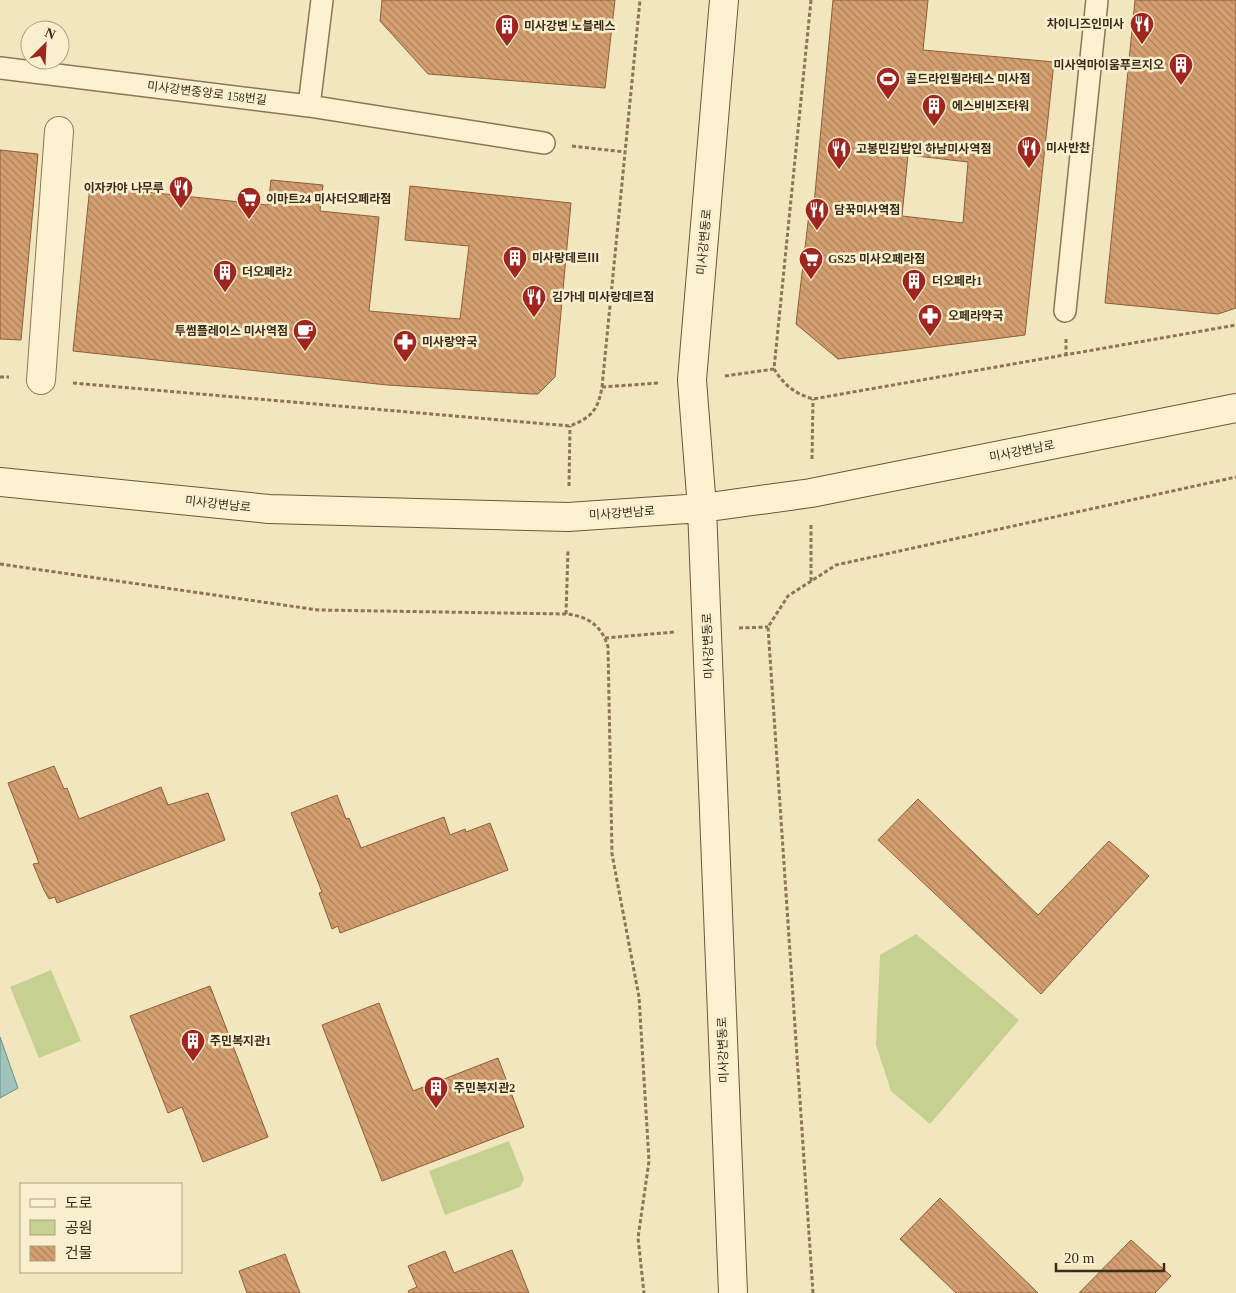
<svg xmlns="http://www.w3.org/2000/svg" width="1236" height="1293" viewBox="0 0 1236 1293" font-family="'Times New Roman','Noto Sans KR',serif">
	<defs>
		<pattern id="building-back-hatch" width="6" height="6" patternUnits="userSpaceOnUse" patternTransform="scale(1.25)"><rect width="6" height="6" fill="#d49f70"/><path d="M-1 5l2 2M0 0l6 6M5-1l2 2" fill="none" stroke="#ad825b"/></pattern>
	</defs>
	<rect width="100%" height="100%" fill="#f2e6be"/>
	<path fill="#c6d191" d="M 916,934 L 1019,1020 L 930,1124 L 891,1091 L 876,1045 L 880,955 Z
		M 51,970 L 81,1041 L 39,1058 L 10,987 Z
		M 509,1141 L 524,1179 L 520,1187 L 445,1215 L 429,1171 Z"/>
	<path fill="#a2c3bb" stroke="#68928a" d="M 0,1037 L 18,1088 L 0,1098 Z"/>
	<path fill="url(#building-back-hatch)" stroke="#8e5f38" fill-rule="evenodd" d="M 382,0 L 615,0 L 605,88 L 428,74 L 380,21 Z
		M 833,0 L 928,0 L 923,50 L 1054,62 L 1025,335 L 838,359 L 796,324 L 809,214 L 813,215 ZM 908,155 L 968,162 L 963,223 L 902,216 Z
		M 1135,0 L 1236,0 L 1236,308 L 1218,314 L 1105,303 Z
		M 0,150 L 38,154 L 21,340 L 0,339 Z
		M 271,180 L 323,185 L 320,211 L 379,217 L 369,311 L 460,319 L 469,246 L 405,240 L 410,186 L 571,203 L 555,377 L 538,394 L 532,394 L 387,385 L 73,351 L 90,186 L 268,205 Z
		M 54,766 L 64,789 L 67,788 L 79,819 L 161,787 L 168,805 L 208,793 L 225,840 L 57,903 L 55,897 L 49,899 L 44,890 L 33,864 L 39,863 L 8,783 Z
		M 337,795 L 346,819 L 349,818 L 361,848 L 444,817 L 450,835 L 465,829 L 466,832 L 490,823 L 508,870 L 340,933 L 338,926 L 332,929 L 319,893 L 322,892 L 291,813 Z
		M 918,799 L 1038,915 L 1109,841 L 1149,876 L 1041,994 L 878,840 Z
		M 210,986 L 268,1137 L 203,1162 L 182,1107 L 168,1113 L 130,1016 Z
		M 379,1003 L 413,1091 L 498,1058 L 524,1127 L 382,1181 L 322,1025 Z
		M 940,1198 L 1038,1293 L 956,1293 L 900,1239 Z
		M 1131,1240 L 1171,1276 L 1155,1293 L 1079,1293 Z
		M 512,1250 L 529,1293 L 409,1293 L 408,1291 L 417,1287 L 408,1266 L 445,1251 L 454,1273 Z
		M 285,1254 L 300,1293 L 247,1293 L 239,1271 Z"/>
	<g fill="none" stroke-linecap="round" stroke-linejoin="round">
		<defs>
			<path id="lane" d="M 0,68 L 309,106 L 322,0
				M 309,106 L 544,143
				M 1065,311 L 1097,0"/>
			<path id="street" d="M 41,380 L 59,131"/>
			<path id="secondary" d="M 724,0 L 692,380 L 702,508 L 733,1293
				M 0,482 L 269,509 L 568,517 L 702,508 L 811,493 L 1236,408"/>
		</defs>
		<use href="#lane" stroke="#8c7555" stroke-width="24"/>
		<use href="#street" stroke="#8c7555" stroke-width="30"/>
		<use href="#secondary" stroke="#6e5638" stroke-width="30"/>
		<path stroke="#8c7555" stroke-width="3" stroke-dasharray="4 2.5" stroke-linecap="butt" d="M 811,0 L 774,369 C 785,386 794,393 813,399 L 1236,325
			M 572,146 L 625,152
			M 1066,339 L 1066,355
			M 725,376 L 774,369
			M 0,377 L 9,377
			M 73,383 L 570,426 C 592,417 598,410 602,387 L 640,0
			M 602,387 L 659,383
			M 812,459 L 813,399
			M 569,486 L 570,426
			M 0,564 L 318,610 L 566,614 C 588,616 602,626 608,647 L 612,854 L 639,997 L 649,1161 L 638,1238 L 644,1293
			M 811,581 L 811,525
			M 566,614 L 568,550
			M 739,628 L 768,627
			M 605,638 L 675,632
			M 813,1293 L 768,627 L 788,596 L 836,565 L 1236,477"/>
		<use href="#lane" stroke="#fcf2d2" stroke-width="21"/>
		<use href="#street" stroke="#fcf2d2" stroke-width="28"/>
		<use href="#secondary" stroke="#fcf2d2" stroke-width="28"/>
	</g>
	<defs>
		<symbol id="restaurant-pin" viewBox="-11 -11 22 30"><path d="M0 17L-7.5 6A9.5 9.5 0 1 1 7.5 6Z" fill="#a1251f" stroke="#f9efce"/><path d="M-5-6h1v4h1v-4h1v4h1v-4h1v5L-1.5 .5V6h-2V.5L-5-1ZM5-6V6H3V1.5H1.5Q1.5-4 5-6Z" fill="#fff"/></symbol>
		<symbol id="building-pin" viewBox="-11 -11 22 30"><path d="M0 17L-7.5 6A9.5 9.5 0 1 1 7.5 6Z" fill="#a1251f" stroke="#f9efce"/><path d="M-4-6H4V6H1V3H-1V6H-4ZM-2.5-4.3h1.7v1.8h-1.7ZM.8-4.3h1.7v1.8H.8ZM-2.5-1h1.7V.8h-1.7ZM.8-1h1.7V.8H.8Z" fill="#fff"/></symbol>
		<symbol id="stadium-pin" viewBox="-11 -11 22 30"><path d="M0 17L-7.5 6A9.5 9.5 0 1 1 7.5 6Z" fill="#a1251f" stroke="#f9efce"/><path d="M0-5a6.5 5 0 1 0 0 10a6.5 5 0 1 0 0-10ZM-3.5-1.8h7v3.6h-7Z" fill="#fff"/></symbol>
		<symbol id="supermarket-pin" viewBox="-11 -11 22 30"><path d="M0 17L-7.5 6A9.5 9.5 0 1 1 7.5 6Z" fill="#a1251f" stroke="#f9efce"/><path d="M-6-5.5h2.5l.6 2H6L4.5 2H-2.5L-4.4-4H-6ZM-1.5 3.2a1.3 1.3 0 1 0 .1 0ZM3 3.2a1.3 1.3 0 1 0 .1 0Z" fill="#fff"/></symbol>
		<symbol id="pharmacy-pin" viewBox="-11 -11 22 30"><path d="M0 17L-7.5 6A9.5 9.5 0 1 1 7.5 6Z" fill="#a1251f" stroke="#f9efce"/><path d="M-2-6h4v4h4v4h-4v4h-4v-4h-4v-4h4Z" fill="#fff"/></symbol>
		<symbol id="cafe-pin" viewBox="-11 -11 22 30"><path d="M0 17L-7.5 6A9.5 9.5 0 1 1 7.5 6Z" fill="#a1251f" stroke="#f9efce"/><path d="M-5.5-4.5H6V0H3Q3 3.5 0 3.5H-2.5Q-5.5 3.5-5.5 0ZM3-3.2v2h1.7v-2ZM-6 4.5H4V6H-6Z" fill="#fff"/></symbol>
	</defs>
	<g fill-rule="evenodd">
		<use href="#restaurant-pin" x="1128" y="10" width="28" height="38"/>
		<use href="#building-pin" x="493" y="12" width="28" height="38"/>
		<use href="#building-pin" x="1167" y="51" width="28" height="38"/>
		<use href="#stadium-pin" x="874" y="65" width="28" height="38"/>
		<use href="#building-pin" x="920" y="92" width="28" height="38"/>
		<use href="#restaurant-pin" x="1015" y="134" width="28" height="38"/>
		<use href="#restaurant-pin" x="825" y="135" width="28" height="38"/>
		<use href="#restaurant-pin" x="167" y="174" width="28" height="38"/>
		<use href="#supermarket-pin" x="235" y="185" width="28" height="38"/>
		<use href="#restaurant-pin" x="803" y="196" width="28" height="38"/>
		<use href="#building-pin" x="501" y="244" width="28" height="38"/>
		<use href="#supermarket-pin" x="797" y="245" width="28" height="38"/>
		<use href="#building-pin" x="211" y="258" width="28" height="38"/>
		<use href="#building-pin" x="900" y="267" width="28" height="38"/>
		<use href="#restaurant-pin" x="520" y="283" width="28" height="38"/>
		<use href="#pharmacy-pin" x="916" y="302" width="28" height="38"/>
		<use href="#cafe-pin" x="291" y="317" width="28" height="38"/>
		<use href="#pharmacy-pin" x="391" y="328" width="28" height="38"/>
		<use href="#building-pin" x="179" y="1027" width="28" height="38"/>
		<use href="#building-pin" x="422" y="1074" width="28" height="38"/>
	</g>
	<g text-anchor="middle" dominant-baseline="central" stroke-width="5" stroke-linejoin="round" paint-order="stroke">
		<g font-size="12" font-weight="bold" fill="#3a2c1b" stroke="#f9efce" text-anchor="start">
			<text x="1124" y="24" text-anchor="end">차이니즈인미사</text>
			<text x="524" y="26">미사강변 노블레스</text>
			<text x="1164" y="65" text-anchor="end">미사역마이움푸르지오</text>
			<text x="906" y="79">골드라인필라테스 미사점</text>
			<text x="952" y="106">에스비비즈타워</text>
			<text x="1046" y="148">미사반찬</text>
			<text x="856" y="149">고봉민김밥인 하남미사역점</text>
			<text x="164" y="188" text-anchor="end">이자카야 나무루</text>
			<text x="266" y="199">이마트24 미사더오페라점</text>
			<text x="834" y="210">담꾹미사역점</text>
			<text x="532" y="258">미사랑데르Ⅲ</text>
			<text x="828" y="259">GS25 미사오페라점</text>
			<text x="242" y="272">더오페라2</text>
			<text x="932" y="281">더오페라1</text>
			<text x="552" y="297">김가네 미사랑데르점</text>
			<text x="948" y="316">오페라약국</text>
			<text x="288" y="331" text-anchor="end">투썸플레이스 미사역점</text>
			<text x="422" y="342">미사랑약국</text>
			<text x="210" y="1041">주민복지관1</text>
			<text x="454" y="1088">주민복지관2</text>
		</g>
		<g font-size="12" fill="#3a2c1b" stroke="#f9efce">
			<text transform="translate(207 93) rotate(7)">미사강변중앙로 158번길</text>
			<text transform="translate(704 242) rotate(-85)">미사강변동로</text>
			<text transform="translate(1022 451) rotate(-11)">미사강변남로</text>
			<text transform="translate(218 504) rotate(6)">미사강변남로</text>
			<text transform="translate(622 513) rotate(-4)">미사강변남로</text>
			<text transform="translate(708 646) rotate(-92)">미사강변동로</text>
			<text transform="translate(723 1050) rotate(-92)">미사강변동로</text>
		</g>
	</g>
	<rect x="20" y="1183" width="162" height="90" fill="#f9efce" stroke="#ada186"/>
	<rect x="30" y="1199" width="25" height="8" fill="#fcf2d2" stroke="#ada186"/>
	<text x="65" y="1208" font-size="15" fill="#3a2c1b">도로</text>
	<rect x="30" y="1220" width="25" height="15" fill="#c6d191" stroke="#ada186"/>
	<text x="65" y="1233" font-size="15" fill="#3a2c1b">공원</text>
	<rect x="30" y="1246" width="25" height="15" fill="url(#building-back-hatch)" stroke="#ada186"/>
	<text x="65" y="1258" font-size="15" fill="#3a2c1b">건물</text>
	<g transform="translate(45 45) rotate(24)"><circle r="24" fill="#f9efce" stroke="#ada186"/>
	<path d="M0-4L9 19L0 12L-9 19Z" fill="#a1251f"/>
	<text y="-8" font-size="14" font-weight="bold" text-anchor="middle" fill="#3a2c1b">N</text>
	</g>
	<path d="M1056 1263v8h108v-8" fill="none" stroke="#3a2c1b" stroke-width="2.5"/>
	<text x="1064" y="1263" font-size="15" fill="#3a2c1b" stroke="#f9efce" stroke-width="4" paint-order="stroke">20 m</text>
</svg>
